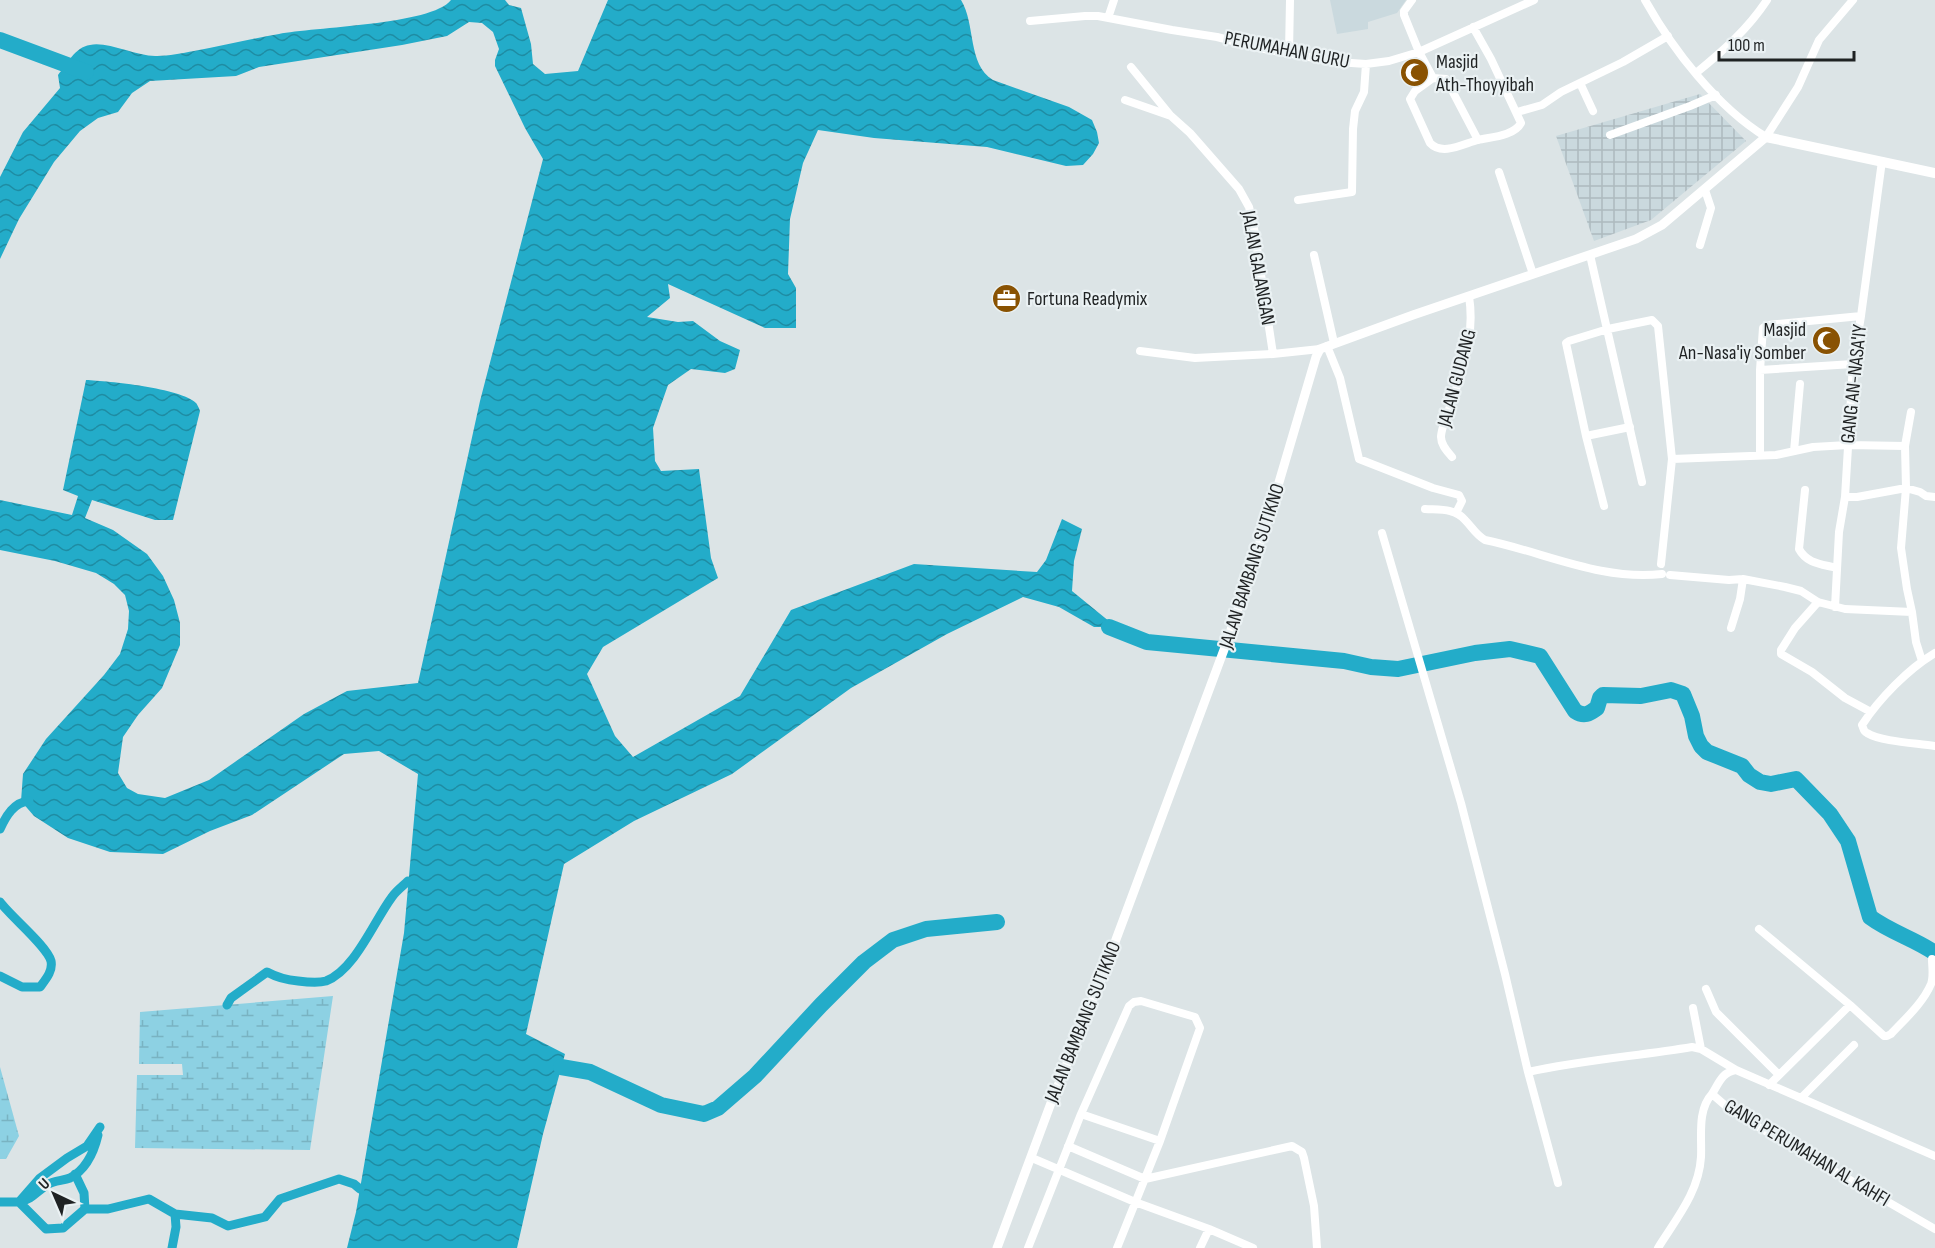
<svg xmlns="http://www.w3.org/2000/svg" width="1935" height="1248" viewBox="0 0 1935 1248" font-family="'Sofia Sans Condensed',sans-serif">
	<defs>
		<pattern id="industrial-grid" width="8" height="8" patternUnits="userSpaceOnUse" patternTransform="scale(1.5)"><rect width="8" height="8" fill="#cad9de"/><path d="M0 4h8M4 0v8" fill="none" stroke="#adbabe"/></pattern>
		<pattern id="wetland-marsh" width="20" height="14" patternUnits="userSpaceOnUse" patternTransform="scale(1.5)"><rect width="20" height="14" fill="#8dd1e3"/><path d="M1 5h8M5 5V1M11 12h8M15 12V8" fill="none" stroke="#79b3c2"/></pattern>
		<pattern id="water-waves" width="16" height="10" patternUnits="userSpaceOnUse" patternTransform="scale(1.5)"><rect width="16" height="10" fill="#23acc9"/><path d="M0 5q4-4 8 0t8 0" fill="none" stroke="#1e8ca3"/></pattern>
	</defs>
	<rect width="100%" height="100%" fill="#dce4e6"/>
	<path fill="#cad9de" d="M 1330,0 L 1406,0 L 1397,13 L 1368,22 L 1368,29 L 1337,34 Z"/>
	<path fill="url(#industrial-grid)" d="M 1700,94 L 1746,141 L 1651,220 L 1594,241 L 1556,136 Z"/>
	<path fill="url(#wetland-marsh)" d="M 333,996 L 310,1150 L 135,1148 L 137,1075 L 183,1075 L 182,1064 L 139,1064 L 140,1012 Z
		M 0,1067 L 19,1136 L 6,1159 L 0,1159 Z"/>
	<path fill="url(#water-waves)" d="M 451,0 L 505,0 L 509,5 L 521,8 L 531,44 L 533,64 L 545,74 L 578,71 L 608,0 L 961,0 C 976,24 967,64 993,80 L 1069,107 L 1092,120 L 1097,132 L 1099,143 L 1093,154 L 1083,165 L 1066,166 L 987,147 L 874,138 L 818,130 L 803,163 L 790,219 L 788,274 L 796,288 L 796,328 L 765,328 L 668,284 L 670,298 L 647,317 L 678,322 L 693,321 L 720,341 L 740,350 L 735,369 L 725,373 L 691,369 L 668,385 L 653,428 L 655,461 L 661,471 L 699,469 L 711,558 L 718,578 L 603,647 L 587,674 L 615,736 L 633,757 L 740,696 L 791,610 L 914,564 L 1037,572 L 1046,560 L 1062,519 L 1082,529 L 1074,561 L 1072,591 L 1110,622 L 1109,627 L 1094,627 L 1059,607 L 1023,597 L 947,634 L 851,688 L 732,774 L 634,821 L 564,864 L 526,1034 L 565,1054 L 543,1134 L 517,1248 L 347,1248 L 356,1212 L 404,933 L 418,774 L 379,751 L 344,754 L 252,815 L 210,831 L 163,854 L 110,852 L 68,838 L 34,816 L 21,801 L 23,774 L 46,739 L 104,675 L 120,654 L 128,629 L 129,611 L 125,595 L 114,584 L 96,573 L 55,561 L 0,550 L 0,500 L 72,515 L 78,496 L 63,490 L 86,380 C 108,381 181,388 196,403 C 197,404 200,410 200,411 L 173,520 L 155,520 L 92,500 L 85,518 L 113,530 L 147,554 L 163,576 L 174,600 L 180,623 L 180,645 L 162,688 L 138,715 L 123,737 L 118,773 L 127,788 L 138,794 L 165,798 L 209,780 L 304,714 L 347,691 L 418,683 L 480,401 L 543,159 L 525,128 L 495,66 L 495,60 L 499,49 L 493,32 L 482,23 L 469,22 L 447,36 L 402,45 L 259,67 L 236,76 L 150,81 L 132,93 L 118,112 L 98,118 L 80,131 L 54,162 L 19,219 L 0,259 L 0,177 L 23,132 L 60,88 L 58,75 C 67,64 75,47 90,45 C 108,41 137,57 157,56 C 169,56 182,53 194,51 C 222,46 250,39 279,34 C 312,27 432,25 451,0 Z"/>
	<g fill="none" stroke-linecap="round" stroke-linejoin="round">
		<path stroke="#23acc9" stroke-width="9" d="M 0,829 C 6,816 14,802 29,801
			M 0,902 C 11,917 47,946 51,961 C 53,971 46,979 40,987 L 22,987 L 0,976
			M 227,1005 L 231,998 L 267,972 C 278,978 286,980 298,981 C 306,982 319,983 326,981 C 355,970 374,921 392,897 C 396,891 403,886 408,881
			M 75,1174 L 84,1193 L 85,1209
			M 0,1202 L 19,1202 L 40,1178 L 67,1158 L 87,1146 L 100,1127
			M 19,1202 L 46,1229 L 63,1228 L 85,1209 L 108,1209 L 149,1199 L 175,1214 L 212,1218 L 228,1226 L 265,1217 L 280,1199 L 339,1179 L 354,1184 L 360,1189
			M 19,1202 C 33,1199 36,1192 47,1185 C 54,1180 63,1181 70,1178 C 87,1169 94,1152 98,1135
			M 172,1248 L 176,1227 L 175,1214"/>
		<path stroke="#23acc9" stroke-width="16" d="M 0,40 L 86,72
			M 1109,627 L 1147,642 L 1344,661 L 1371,667 L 1398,669 L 1475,653 L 1510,649 L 1540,656 L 1575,711 C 1584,717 1589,714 1597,708 L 1600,698 L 1603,695 L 1641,696 L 1671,690 L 1683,694 L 1692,716 L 1696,736 L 1701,746 L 1707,752 L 1742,766 L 1749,775 L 1760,782 L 1771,784 L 1796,779 L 1830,814 L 1848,841 L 1870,917 C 1890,932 1915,939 1935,953
			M 561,1067 L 590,1072 L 661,1105 L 704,1114 L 718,1108 L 755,1076 L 821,1005 L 864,962 L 893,940 L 926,929 L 997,922"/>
		<path stroke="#fff" stroke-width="8" d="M 1412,0 L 1404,11 L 1404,15 L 1419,52 L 1433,78 L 1446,79 L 1478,140 C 1491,137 1514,136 1521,123 L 1491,59 L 1473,27
			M 1645,0 C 1673,50 1717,107 1766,137 L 1798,87 L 1819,40 L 1853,0
			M 1108,18 L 1114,0
			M 1030,21 L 1085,16 L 1098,16 L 1172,30 L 1217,37 L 1264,49 L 1337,62 L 1366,64 L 1389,61 L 1419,52 L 1534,0
			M 1289,52 L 1290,0
			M 1131,67 L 1170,115
			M 1696,73 C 1723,51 1748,29 1767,0
			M 1433,78 L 1415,91 L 1410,99 L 1430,143 C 1442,156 1463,144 1478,140
			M 1580,83 L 1593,111
			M 1125,100 L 1171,116 L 1190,133 L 1239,189 L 1249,207 L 1254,228 L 1273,354
			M 1517,112 L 1542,105 L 1561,92 L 1623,62 L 1668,36
			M 1610,135 L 1690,106 L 1716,95
			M 1499,172 L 1533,274
			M 1298,200 L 1352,192 L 1353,129 L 1355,111 L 1364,92 L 1366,64
			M 1700,245 L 1711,208 L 1705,190
			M 1314,255 L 1334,343
			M 1590,255 L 1642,482
			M 1327,346 L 1340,378 L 1359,459 L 1433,488 L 1459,495 L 1462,501 L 1456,513
			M 1140,351 L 1195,358 L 1273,354 L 1320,349
			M 1853,364 L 1760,370 L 1763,328 L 1768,325 L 1861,316
			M 1760,370 L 1760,455
			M 1586,436 L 1630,427
			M 1905,446 L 1911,412
			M 1794,451 L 1800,384
			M 1452,457 C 1447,451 1441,445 1441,437 C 1441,428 1449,410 1452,401 C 1464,365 1475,335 1469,296
			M 1672,459 L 1776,455 L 1813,447 L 1848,445 L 1905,446 L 1906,488 L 1901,548 L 1907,589 L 1912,612 L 1916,642 L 1922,661
			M 1805,490 L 1799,549 C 1807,564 1822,564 1837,568
			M 1845,497 L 1857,497 L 1906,488 L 1920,492 L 1926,496 L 1935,497
			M 1604,506 L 1586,436 L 1566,343 L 1569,341 L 1608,329 L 1652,320 L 1658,326 L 1672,459 L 1661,564
			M 1425,509 C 1439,510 1455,508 1465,520 C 1472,527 1476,535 1485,540 C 1544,552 1601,581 1662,574
			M 1382,533 L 1461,803 L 1505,974 L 1528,1072
			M 1670,575 L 1729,580 L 1743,579 L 1785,587 L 1801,591 L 1818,602 L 1845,609 L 1912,612
			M 1818,602 L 1795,628 L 1781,650 L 1781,654 L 1812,672 L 1845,698 L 1871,712
			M 1835,607 L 1839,532 L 1845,497 L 1853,364 L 1861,316 L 1882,161
			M 1731,628 L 1740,599 L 1743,579
			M 1935,653 C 1908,669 1879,699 1862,725 C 1864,729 1863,731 1867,733 C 1882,742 1917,743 1935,746
			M 1759,929 L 1850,1005
			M 1706,989 L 1716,1012 L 1779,1075
			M 1693,1008 L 1701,1049
			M 1769,1085 L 1850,1005 L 1884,1036 L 1887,1036 L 1891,1034 C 1905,1019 1923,1003 1931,984 C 1934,976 1932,967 1932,959
			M 1801,1098 L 1854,1045
			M 1081,1114 L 1160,1141
			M 1068,1146 L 1145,1179 L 1292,1146 L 1302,1152 L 1304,1158 L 1314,1206 L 1317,1248
			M 1935,1156 L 1736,1070 C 1722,1072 1719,1083 1712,1094 L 1727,1107 L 1755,1125 L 1935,1229
			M 1032,1158 L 1135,1202 L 1209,1229 L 1253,1248
			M 1558,1183 L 1528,1072 C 1582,1060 1638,1056 1692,1047 L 1701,1049 L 1736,1070
			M 1028,1248 L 1081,1114 L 1129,1006 L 1134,1002 L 1141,1001 L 1195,1017 L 1200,1028 L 1160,1141 L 1117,1248
			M 1200,1248 L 1209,1229
			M 1658,1248 C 1676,1219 1699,1192 1701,1157 C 1702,1137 1697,1110 1712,1094"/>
		<path stroke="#fff" stroke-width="9" d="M 997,1248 L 1051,1103 L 1102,977 L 1228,639 L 1272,506 L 1316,357 L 1320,349 L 1413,315 L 1636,239 L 1662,225 L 1766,137"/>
		<path stroke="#fff" stroke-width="10" d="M 1766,137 L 1935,173"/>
	</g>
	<defs>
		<symbol id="mosque-disc" viewBox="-11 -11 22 22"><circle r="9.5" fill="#895202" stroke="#eaf1f3"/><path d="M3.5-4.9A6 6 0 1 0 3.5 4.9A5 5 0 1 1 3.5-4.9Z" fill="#fff"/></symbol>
		<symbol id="office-disc" viewBox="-11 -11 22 22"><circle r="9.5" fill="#895202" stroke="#eaf1f3"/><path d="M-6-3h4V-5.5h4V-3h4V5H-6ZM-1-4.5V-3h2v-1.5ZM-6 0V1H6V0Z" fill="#fff"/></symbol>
	</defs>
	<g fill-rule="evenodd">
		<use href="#mosque-disc" x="1398" y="56" width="33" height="33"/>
		<use href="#office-disc" x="990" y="282" width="33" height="33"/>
		<use href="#mosque-disc" x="1810" y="324" width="33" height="33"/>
	</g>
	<g text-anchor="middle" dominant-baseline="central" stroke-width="4.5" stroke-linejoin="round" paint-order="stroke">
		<g font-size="20" fill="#1f2223" stroke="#eaf1f3">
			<text transform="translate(1287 50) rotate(11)">PERUMAHAN GURU</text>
			<text transform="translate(1258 268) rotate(80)">JALAN GALANGAN</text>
			<text transform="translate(1457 378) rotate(-75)">JALAN GUDANG</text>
			<text transform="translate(1854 384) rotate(-84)">GANG AN-NASA'IY</text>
			<text transform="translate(1252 566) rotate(-72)">JALAN BAMBANG SUTIKNO</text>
			<text transform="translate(1083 1022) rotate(-68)">JALAN BAMBANG SUTIKNO</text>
			<text transform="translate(1807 1153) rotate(31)">GANG PERUMAHAN AL KAHFI</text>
		</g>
		<g font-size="20" fill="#1f2223" stroke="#eaf1f3" text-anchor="start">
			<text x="1436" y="62">Masjid<tspan x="1436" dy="23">Ath-Thoyyibah</tspan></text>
			<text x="1027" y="299">Fortuna Readymix</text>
			<text x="1806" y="330" text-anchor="end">Masjid<tspan x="1806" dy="23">An-Nasa'iy Somber</tspan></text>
		</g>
	</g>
	<g transform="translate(54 1194) rotate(316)" stroke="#eaf1f3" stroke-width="4.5" paint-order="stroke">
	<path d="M0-4.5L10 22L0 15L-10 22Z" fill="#1f2223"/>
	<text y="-9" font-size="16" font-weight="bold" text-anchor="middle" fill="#1f2223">U</text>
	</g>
	<path d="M1719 51v9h135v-9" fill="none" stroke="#1f2223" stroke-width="3"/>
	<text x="1728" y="51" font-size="18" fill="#1f2223" stroke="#eaf1f3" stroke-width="4.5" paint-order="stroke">100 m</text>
</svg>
